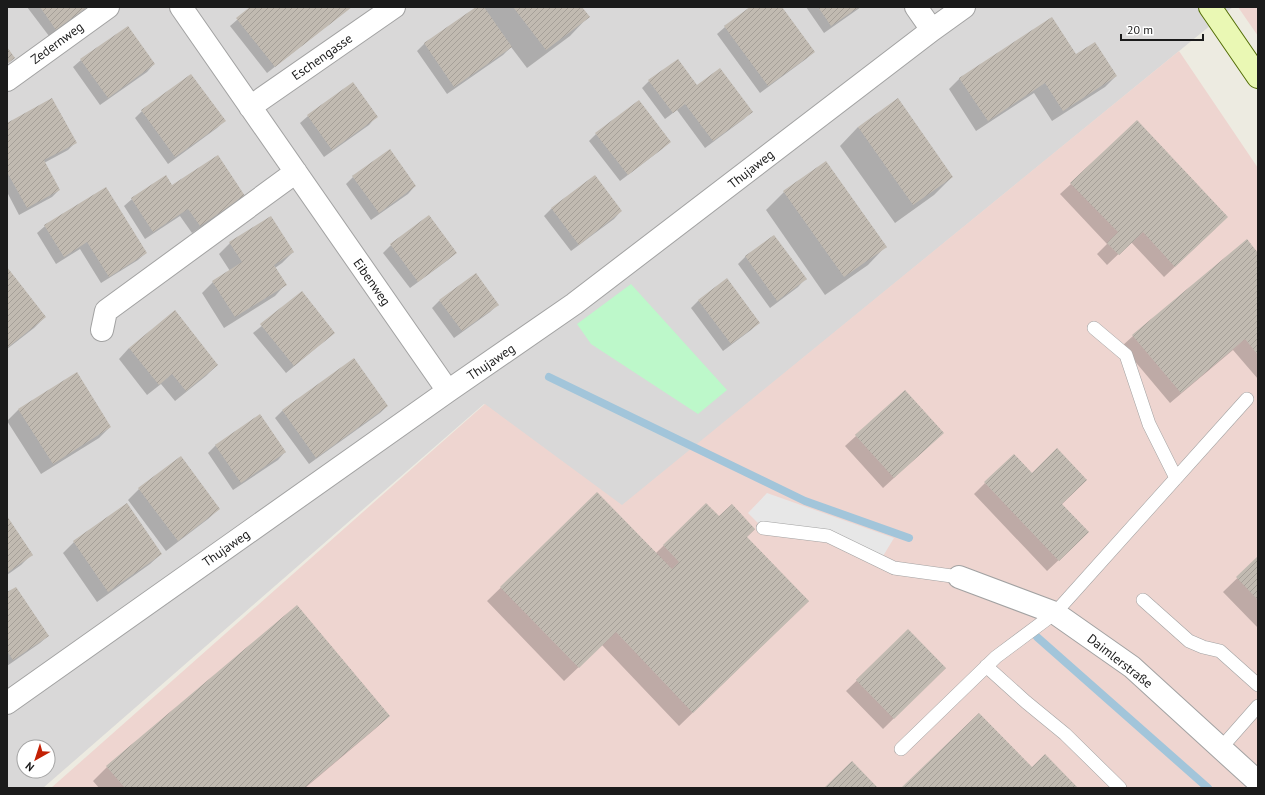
<svg xmlns="http://www.w3.org/2000/svg" width="1265" height="795" viewBox="0 0 1265 795" font-family="'PT Sans',sans-serif">
	<defs>
		<pattern id="building-hatch" width="6" height="6" patternUnits="userSpaceOnUse"><rect width="6" height="6" fill="#c1bab1"/><path d="M-1 1l2-2M0 6l6-6M5 7l2-2" fill="none" stroke="#a59f98"/></pattern>
	</defs>
	<rect width="100%" height="100%" fill="#edebe1"/>
	<path fill="#d9d8d8" fill-rule="evenodd" d="M 7,7 L 1233,7 L 622,506 L 484,404 L 43,788 L 7,788 ZM 24,747 L 48,747 L 48,771 L 24,771 Z"/>
	<path fill="#eed5d0" d="M 1238,7 L 1258,7 L 1258,36 Z
		M 1179,51 L 1258,168 L 1258,788 L 51,788 L 485,404 L 622,505 Z"/>
	<path fill="#bdf8ca" d="M 631,284 L 727,390 L 698,414 L 591,344 L 577,324 Z"/>
	<path fill="#e7e7e7" d="M 767,493 L 894,538 L 880,561 L 828,536 L 763,528 L 748,513 Z"/>
	<path fill="#0003" d="M 27,7 L 87,7 L 49,36 Z
		M 252,7 L 351,7 L 267,73 L 230,26 Z
		M 477,7 L 581,7 L 588,17 L 570,36 L 527,68 L 511,47 L 503,55 L 447,94 L 417,51 L 424,44 Z
		M 752,7 L 781,7 L 814,52 L 806,59 L 760,93 L 717,34 L 725,27 Z
		M 806,7 L 861,7 L 824,33 Z
		M 1076,56 L 1116,76 L 1105,87 L 1052,121 L 1034,93 L 976,131 L 949,89 L 960,78 Z
		M 81,60 L 154,64 L 147,72 L 100,105 L 73,67 Z
		M 649,81 L 697,87 L 751,112 L 744,119 L 705,148 L 677,110 L 665,119 L 642,88 Z
		M 352,84 L 376,117 L 369,125 L 324,157 L 300,123 L 308,116 Z
		M 142,111 L 224,121 L 217,128 L 168,164 L 135,118 Z
		M 7,124 L 76,142 L 68,150 L 44,163 L 59,190 L 52,197 L 19,215 L 7,192 Z
		M 858,127 L 952,177 L 934,195 L 895,223 L 840,146 Z
		M 596,134 L 670,142 L 662,149 L 620,181 L 589,141 Z
		M 594,176 L 621,211 L 614,219 L 571,251 L 544,216 L 551,209 Z
		M 353,177 L 415,186 L 408,194 L 371,220 L 346,184 Z
		M 1071,184 L 1216,228 L 1164,277 L 1131,242 L 1107,265 L 1097,254 L 1107,244 L 1060,194 Z
		M 172,187 L 244,196 L 236,204 L 192,233 L 180,216 L 145,239 L 124,206 L 132,199 Z
		M 784,192 L 886,246 L 868,265 L 825,295 L 766,210 Z
		M 428,217 L 455,253 L 448,260 L 410,288 L 383,253 L 391,245 Z
		M 45,226 L 146,253 L 138,260 L 101,283 L 80,249 L 56,264 L 37,233 Z
		M 773,236 L 805,279 L 798,287 L 770,308 L 738,264 L 745,257 Z
		M 230,243 L 293,252 L 282,263 L 275,268 L 285,285 L 275,296 L 224,328 L 202,293 L 213,282 L 230,271 L 219,254 Z
		M 1258,254 L 1258,379 L 1233,350 L 1170,403 L 1122,346 L 1133,336 Z
		M 7,269 L 45,317 L 34,328 L 7,349 Z
		M 727,280 L 758,323 L 751,330 L 723,351 L 691,308 L 698,301 Z
		M 302,293 L 334,333 L 286,373 L 253,333 Z
		M 439,301 L 497,305 L 490,312 L 454,338 L 432,308 Z
		M 129,348 L 217,365 L 206,376 L 175,401 L 161,384 L 147,395 L 119,359 Z
		M 354,360 L 387,406 L 380,413 L 309,464 L 275,418 L 282,411 Z
		M 76,374 L 110,427 L 99,438 L 41,474 L 7,421 L 18,410 Z
		M 260,415 L 285,452 L 278,460 L 233,490 L 208,453 L 215,446 Z
		M 856,436 L 931,444 L 883,488 L 845,446 Z
		M 985,483 L 1061,504 L 1077,543 L 1047,571 L 974,494 Z
		M 139,489 L 219,509 L 208,519 L 166,551 L 128,500 Z
		M 597,494 L 655,554 L 706,504 L 719,518 L 746,537 L 794,615 L 679,726 L 602,645 L 564,681 L 487,601 Z
		M 7,518 L 32,554 L 21,565 L 7,575 Z
		M 74,542 L 161,554 L 150,564 L 97,602 L 63,553 Z
		M 1258,558 L 1258,628 L 1223,592 Z
		M 7,594 L 48,636 L 40,643 L 7,666 Z
		M 908,631 L 945,668 L 883,729 L 846,691 Z
		M 389,716 L 375,729 L 305,788 L 99,788 L 93,781 L 107,767 Z"/>
	<g fill="none" stroke-linecap="round" stroke-linejoin="round">
		<path stroke="#a2c5da" stroke-width="8" d="M 549,377 L 805,501 L 909,538
			M 1037,637 L 1208,788"/>
	</g>
	<path fill="url(#building-hatch)" d="M 40,7 L 87,7 L 56,30 Z
		M 250,7 L 352,7 L 275,67 L 236,18 Z
		M 476,7 L 484,7 L 512,47 L 454,87 L 424,43 Z
		M 513,7 L 582,7 L 590,17 L 546,50 Z
		M 750,7 L 782,7 L 815,52 L 768,86 L 724,26 Z
		M 818,7 L 859,7 L 831,26 Z
		M 1052,17 L 1076,54 L 1095,42 L 1117,76 L 1063,111 L 1045,83 L 988,121 L 959,78 Z
		M 128,26 L 155,64 L 108,98 L 80,59 Z
		M 7,47 L 15,58 L 7,64 Z
		M 678,59 L 697,85 L 720,68 L 753,112 L 713,141 L 685,104 L 673,113 L 648,80 Z
		M 191,74 L 226,121 L 175,157 L 141,110 Z
		M 353,82 L 378,117 L 332,150 L 307,115 Z
		M 52,98 L 77,143 L 44,160 L 60,190 L 27,208 L 7,172 L 7,123 Z
		M 898,98 L 953,177 L 913,205 L 858,127 Z
		M 639,100 L 671,142 L 628,175 L 595,133 Z
		M 1137,120 L 1228,217 L 1175,267 L 1143,232 L 1119,255 L 1107,243 L 1118,232 L 1070,183 Z
		M 390,149 L 416,186 L 379,213 L 352,176 Z
		M 218,155 L 245,196 L 200,226 L 188,209 L 153,232 L 131,198 L 166,175 L 172,185 Z
		M 826,161 L 887,247 L 844,277 L 783,191 Z
		M 595,175 L 622,211 L 579,245 L 551,208 Z
		M 106,187 L 147,253 L 109,277 L 87,242 L 64,257 L 44,225 Z
		M 429,215 L 457,253 L 418,282 L 390,244 Z
		M 271,216 L 294,252 L 274,265 L 287,285 L 235,317 L 212,281 L 242,262 L 229,242 Z
		M 774,235 L 807,279 L 777,301 L 745,256 Z
		M 1247,239 L 1258,253 L 1258,355 L 1245,339 L 1181,393 L 1132,335 Z
		M 7,267 L 46,317 L 7,348 Z
		M 476,273 L 499,305 L 462,331 L 439,300 Z
		M 727,278 L 760,323 L 731,344 L 698,300 Z
		M 302,291 L 335,333 L 294,366 L 260,324 Z
		M 175,310 L 218,365 L 186,391 L 172,374 L 159,385 L 129,348 Z
		M 354,358 L 388,406 L 316,458 L 282,410 Z
		M 77,372 L 111,427 L 53,464 L 18,409 Z
		M 905,390 L 944,433 L 894,478 L 855,435 Z
		M 260,414 L 286,452 L 241,483 L 215,445 Z
		M 1057,448 L 1087,480 L 1062,504 L 1089,532 L 1059,561 L 984,482 L 1014,454 L 1032,473 Z
		M 181,456 L 220,509 L 178,541 L 138,488 Z
		M 597,492 L 672,569 L 679,562 L 663,545 L 706,503 L 719,516 L 732,504 L 755,529 L 747,537 L 809,601 L 693,713 L 616,632 L 579,668 L 500,587 Z
		M 127,503 L 162,554 L 108,592 L 73,541 Z
		M 7,516 L 33,555 L 7,573 Z
		M 1258,556 L 1258,600 L 1236,577 Z
		M 16,587 L 49,636 L 13,660 L 7,651 L 7,592 Z
		M 297,605 L 390,716 L 304,788 L 125,788 L 106,766 Z
		M 908,629 L 946,668 L 894,719 L 856,680 Z
		M 979,713 L 1032,767 L 1045,754 L 1078,788 L 901,788 Z
		M 852,761 L 878,788 L 824,788 Z"/>
	<g fill="none" stroke-linecap="round" stroke-linejoin="round">
		<defs>
			<path id="lane" d="M 1094,328 L 1126,355 L 1149,424 L 1176,478
				M 763,528 L 828,536 L 894,568 L 959,577
				M 1143,600 L 1189,641 L 1203,647 L 1220,651 L 1258,685
				M 986,666 L 1026,702 L 1065,734 L 1120,788
				M 1221,748 L 1258,706
				M 901,749 L 996,657 L 1055,613 L 1247,399"/>
			<path id="street" d="M 181,7 L 448,391
				M 916,7 L 932,30
				M 7,80 L 108,7
				M 250,107 L 394,7
				M 102,330 L 106,311 L 296,172
				M 959,577 L 1055,613 L 1132,667 L 1258,782
				M 7,703 L 448,391 L 574,304 L 932,30 L 964,7"/>
			<path id="secondary" d="M 1210,7 L 1258,77"/>
		</defs>
		<use href="#lane" stroke="#a2a2a2" stroke-width="14"/>
		<use href="#street" stroke="#a2a2a2" stroke-width="24"/>
		<use href="#secondary" stroke="#546e07" stroke-width="24"/>
		<use href="#lane" stroke="#fff" stroke-width="13"/>
		<use href="#street" stroke="#fff" stroke-width="22"/>
		<use href="#secondary" stroke="#eaf8b4" stroke-width="22"/>
	</g>
	<g text-anchor="middle" dominant-baseline="central" stroke-width="4" stroke-linejoin="round" paint-order="stroke">
		<g font-size="13" fill="#1b1b1b" stroke="#fff">
			<text transform="translate(57 43) rotate(-36)">Zedernweg</text>
			<text transform="translate(322 57) rotate(-35)">Eschengasse</text>
			<text transform="translate(751 169) rotate(-38)">Thujaweg</text>
			<text transform="translate(372 282) rotate(55)">Eibenweg</text>
			<text transform="translate(491 362) rotate(-34)">Thujaweg</text>
			<text transform="translate(226 548) rotate(-35)">Thujaweg</text>
			<text transform="translate(1120 661) rotate(38)">Daimlerstraße</text>
		</g>
	</g>
	<rect width="1265" height="795" fill="none" stroke="#1b1b1b" stroke-width="16"/>
	<g transform="translate(36 759) rotate(219)"><circle r="19" fill="#ffffff" stroke="#a4a4a4"/>
	<path d="M0-3L7 15L0 10L-7 15Z" fill="#c32004"/>
	<text y="-6" font-size="11" font-weight="bold" text-anchor="middle" fill="#1b1b1b">N</text>
	</g>
	<path d="M1121 34v6h82v-6" fill="none" stroke="#1b1b1b" stroke-width="2"/>
	<text x="1127" y="34" font-size="12" fill="#1b1b1b" stroke="#ffffff" stroke-width="3" paint-order="stroke">20 m</text>
</svg>
